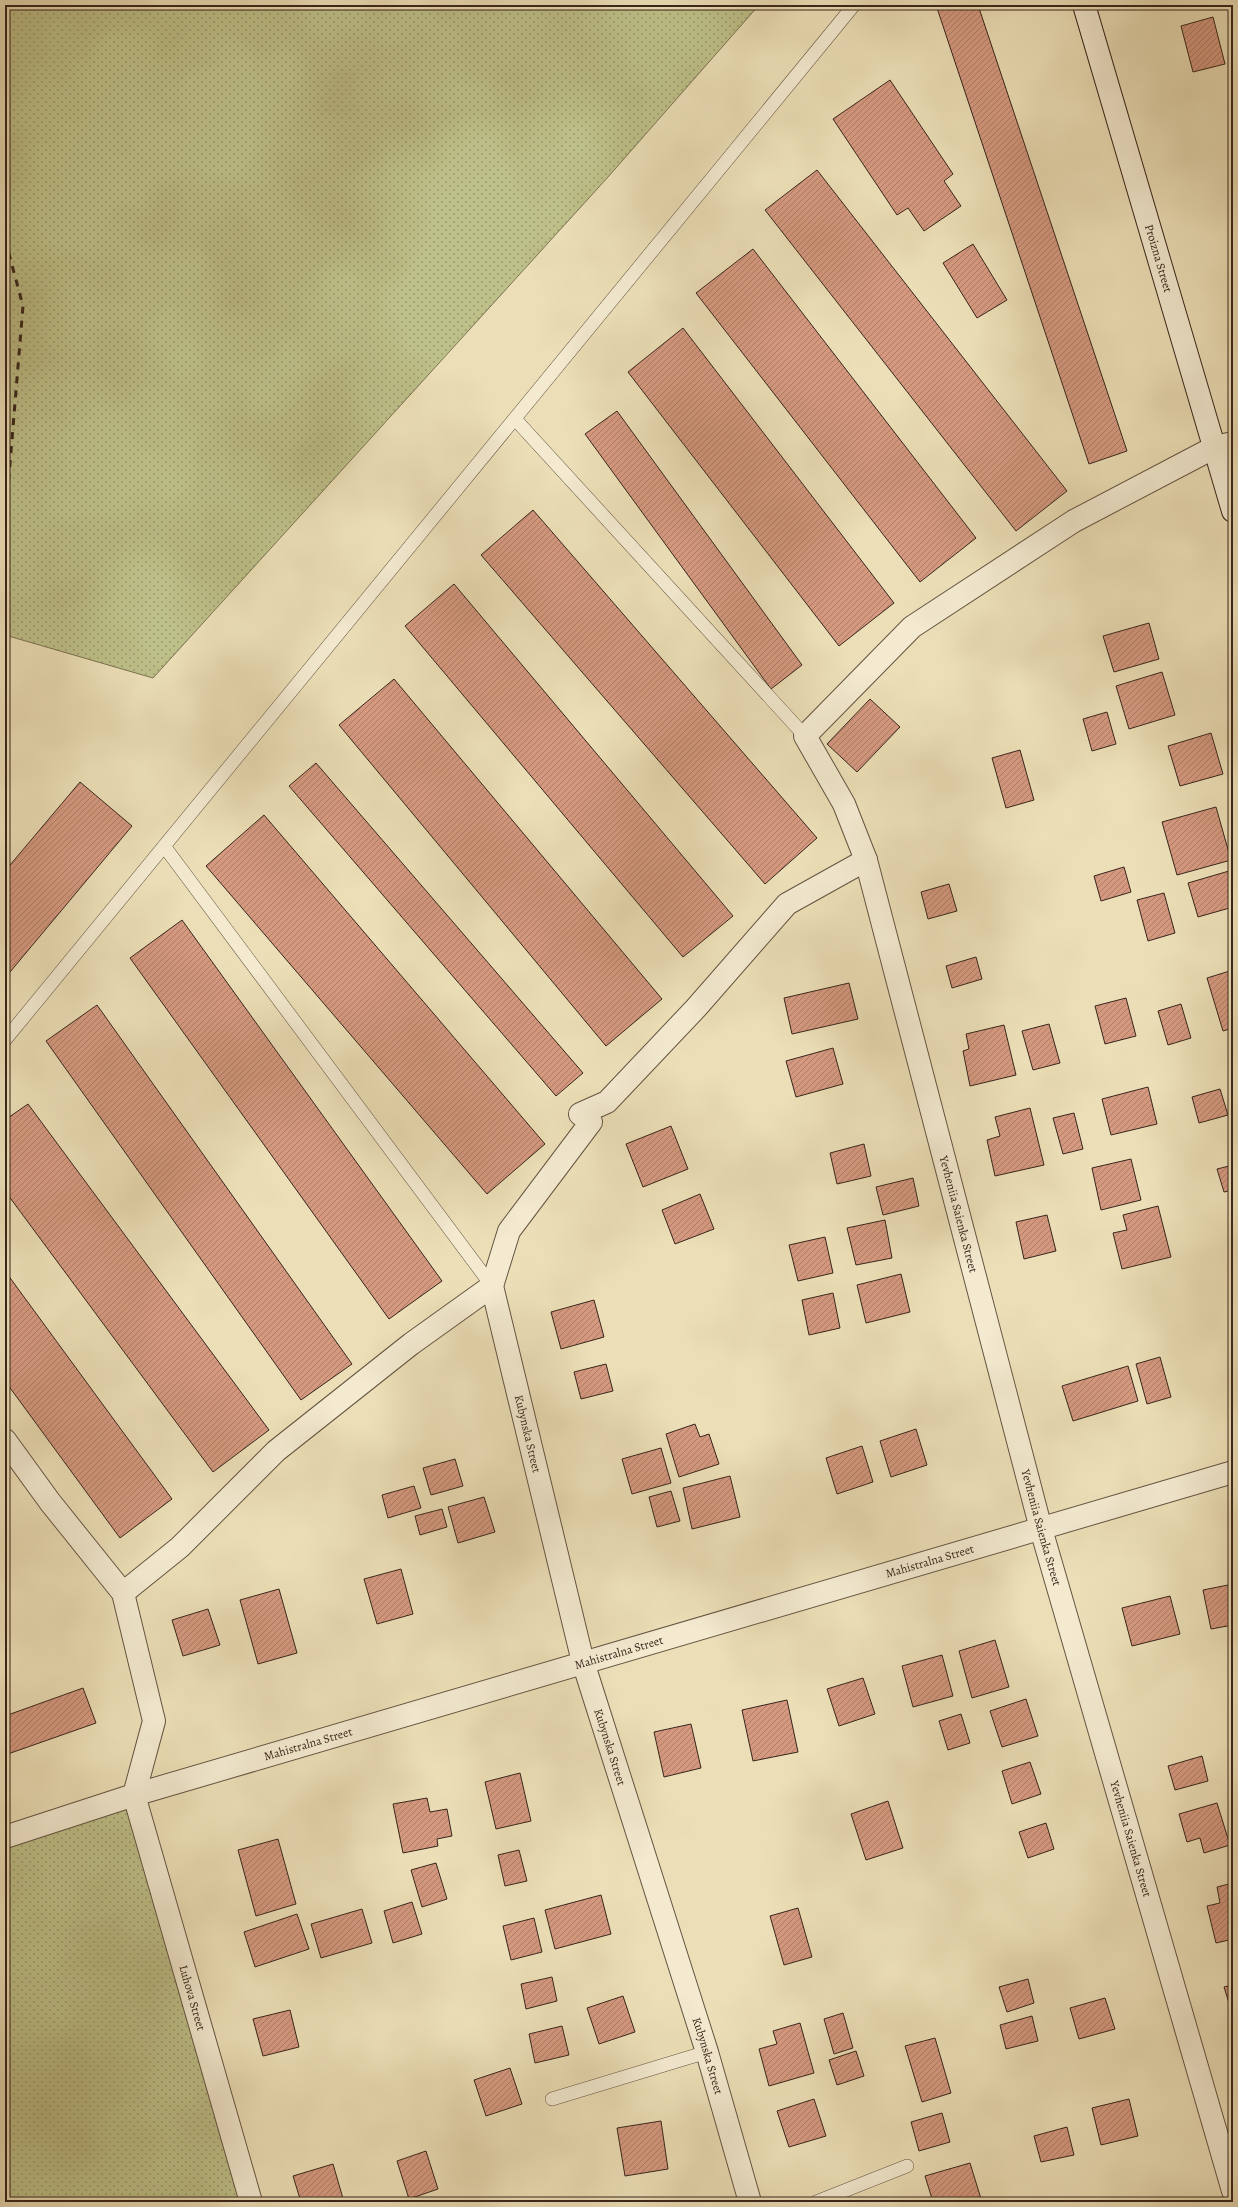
<svg xmlns="http://www.w3.org/2000/svg" width="1238" height="2207" viewBox="0 0 1238 2207" font-family="Alegreya,serif">
	<defs>
		<pattern id="grass-dots" width="8" height="8" patternUnits="userSpaceOnUse"><rect width="8" height="8" fill="#bec089"/><path d="M2 2h.1M6 6h.1" fill="none" stroke="#9b9c6f" stroke-width="1.8" stroke-linecap="round"/></pattern>
		<pattern id="building-hatch" width="6" height="6" patternUnits="userSpaceOnUse"><rect width="6" height="6" fill="#d59980"/><path d="M-1 1l2-2M0 6l6-6M5 7l2-2" fill="none" stroke="#ae7d68"/></pattern>
	</defs>
	<rect width="100%" height="100%" fill="#ecdfb7"/>
	<filter id="stains"><feTurbulence type="fractalNoise" baseFrequency=".005" numOctaves="4"/><feColorMatrix values="0 0 0 0 .2 0 0 0 0 .09 0 0 0 0 .02 0 0 0 .5 -.17"/></filter>
	<radialGradient id="worn" r=".72"><stop offset=".6" stop-color="#630" stop-opacity="0"/><stop offset="1" stop-color="#630" stop-opacity=".3"/></radialGradient>
	<path fill="url(#grass-dots)" stroke="#7b7252" d="M 5,5 L 759,5 L 608,177 L 153,678 L 5,635 Z
		M 134,1795 L 251,2202 L 5,2202 L 5,1837 Z"/>
	<path fill="url(#building-hatch)" stroke="#38251b" d="M 936,5 L 978,5 L 1127,451 L 1089,464 Z
		M 1213,17 L 1225,64 L 1193,72 L 1181,26 Z
		M 890,80 L 953,174 L 944,181 L 961,206 L 924,231 L 908,208 L 897,215 L 833,119 Z
		M 817,170 L 1067,491 L 1016,531 L 765,210 Z
		M 973,244 L 1007,300 L 977,318 L 943,263 Z
		M 753,249 L 976,538 L 920,582 L 696,293 Z
		M 683,328 L 894,603 L 839,646 L 628,372 Z
		M 617,411 L 802,665 L 771,689 L 585,434 Z
		M 533,510 L 817,838 L 765,884 L 481,555 Z
		M 454,584 L 733,916 L 683,957 L 405,626 Z
		M 1149,623 L 1159,659 L 1114,672 L 1103,636 Z
		M 1162,672 L 1175,715 L 1129,729 L 1116,686 Z
		M 394,679 L 662,999 L 606,1046 L 339,725 Z
		M 870,699 L 900,727 L 857,772 L 827,744 Z
		M 1107,712 L 1116,744 L 1092,751 L 1083,719 Z
		M 1211,733 L 1223,774 L 1180,786 L 1168,746 Z
		M 1020,750 L 1034,800 L 1006,808 L 992,758 Z
		M 316,763 L 583,1073 L 556,1096 L 289,786 Z
		M 80,782 L 132,826 L 5,978 L 5,871 Z
		M 1216,807 L 1231,860 L 1177,875 L 1162,822 Z
		M 264,815 L 545,1144 L 487,1194 L 206,866 Z
		M 1124,867 L 1131,892 L 1101,901 L 1094,876 Z
		M 1229,871 L 1233,884 L 1233,907 L 1198,917 L 1188,883 Z
		M 949,884 L 957,911 L 928,919 L 921,892 Z
		M 1164,893 L 1175,933 L 1148,941 L 1137,900 Z
		M 182,920 L 442,1281 L 389,1319 L 130,958 Z
		M 976,957 L 982,979 L 952,988 L 946,966 Z
		M 1233,970 L 1233,1028 L 1223,1031 L 1207,978 Z
		M 849,983 L 858,1019 L 792,1034 L 784,998 Z
		M 1126,998 L 1136,1036 L 1105,1044 L 1095,1006 Z
		M 1181,1004 L 1191,1038 L 1168,1045 L 1158,1011 Z
		M 97,1005 L 352,1364 L 301,1400 L 46,1041 Z
		M 1049,1024 L 1060,1063 L 1033,1070 L 1022,1031 Z
		M 1004,1025 L 1016,1075 L 970,1086 L 963,1051 L 969,1049 L 966,1034 Z
		M 833,1048 L 843,1084 L 796,1097 L 786,1061 Z
		M 1233,1059 L 1233,1072 L 1230,1060 Z
		M 1148,1087 L 1157,1124 L 1111,1135 L 1102,1099 Z
		M 1220,1089 L 1228,1115 L 1199,1123 L 1192,1097 Z
		M 28,1104 L 269,1430 L 213,1472 L 5,1191 L 5,1120 Z
		M 1030,1108 L 1044,1165 L 995,1176 L 987,1140 L 1000,1136 L 995,1117 Z
		M 1074,1113 L 1083,1149 L 1063,1154 L 1053,1118 Z
		M 671,1126 L 688,1169 L 643,1187 L 626,1144 Z
		M 864,1144 L 871,1176 L 837,1184 L 830,1153 Z
		M 1131,1159 L 1141,1200 L 1101,1210 L 1092,1168 Z
		M 1233,1165 L 1233,1190 L 1224,1192 L 1217,1169 Z
		M 913,1178 L 919,1206 L 883,1215 L 876,1187 Z
		M 700,1194 L 714,1229 L 675,1244 L 662,1210 Z
		M 1158,1206 L 1171,1257 L 1122,1269 L 1113,1233 L 1127,1230 L 1123,1215 Z
		M 1047,1215 L 1056,1251 L 1024,1259 L 1016,1222 Z
		M 885,1220 L 892,1258 L 856,1265 L 847,1228 Z
		M 825,1237 L 833,1273 L 798,1281 L 789,1245 Z
		M 5,1271 L 172,1499 L 120,1538 L 5,1381 Z
		M 901,1274 L 910,1312 L 866,1323 L 857,1285 Z
		M 833,1293 L 840,1328 L 809,1335 L 802,1300 Z
		M 594,1300 L 604,1337 L 561,1349 L 551,1312 Z
		M 1160,1357 L 1171,1397 L 1147,1404 L 1136,1364 Z
		M 606,1364 L 613,1391 L 581,1399 L 574,1372 Z
		M 1128,1366 L 1138,1401 L 1073,1421 L 1062,1386 Z
		M 695,1424 L 700,1437 L 709,1434 L 719,1464 L 679,1477 L 666,1434 Z
		M 916,1429 L 927,1465 L 891,1477 L 880,1441 Z
		M 862,1446 L 873,1482 L 837,1494 L 826,1458 Z
		M 661,1448 L 671,1483 L 632,1494 L 622,1459 Z
		M 455,1459 L 463,1486 L 431,1495 L 423,1468 Z
		M 730,1476 L 740,1517 L 692,1529 L 683,1488 Z
		M 414,1486 L 421,1508 L 388,1518 L 382,1495 Z
		M 671,1491 L 680,1521 L 657,1527 L 649,1497 Z
		M 484,1497 L 495,1532 L 458,1543 L 448,1507 Z
		M 442,1509 L 447,1527 L 420,1535 L 415,1516 Z
		M 401,1569 L 413,1614 L 377,1624 L 364,1579 Z
		M 1233,1584 L 1233,1625 L 1211,1629 L 1203,1590 Z
		M 279,1589 L 297,1653 L 258,1664 L 240,1600 Z
		M 1170,1596 L 1180,1634 L 1132,1646 L 1122,1608 Z
		M 208,1609 L 220,1645 L 183,1656 L 172,1620 Z
		M 995,1640 L 1009,1687 L 972,1698 L 959,1651 Z
		M 942,1655 L 953,1696 L 913,1707 L 902,1666 Z
		M 863,1678 L 875,1714 L 839,1726 L 827,1689 Z
		M 83,1688 L 96,1723 L 5,1755 L 5,1716 Z
		M 1026,1699 L 1038,1736 L 1002,1747 L 990,1711 Z
		M 787,1700 L 798,1752 L 753,1761 L 742,1710 Z
		M 961,1714 L 970,1743 L 948,1750 L 939,1721 Z
		M 691,1724 L 701,1768 L 664,1777 L 654,1732 Z
		M 1202,1756 L 1208,1781 L 1175,1790 L 1168,1766 Z
		M 1030,1762 L 1041,1794 L 1012,1804 L 1002,1771 Z
		M 520,1773 L 531,1821 L 496,1829 L 485,1782 Z
		M 427,1798 L 430,1812 L 447,1809 L 452,1836 L 437,1839 L 438,1846 L 403,1853 L 393,1804 Z
		M 888,1801 L 903,1848 L 866,1860 L 851,1814 Z
		M 1217,1803 L 1230,1845 L 1204,1853 L 1200,1838 L 1187,1842 L 1179,1814 Z
		M 1046,1823 L 1054,1849 L 1028,1858 L 1019,1832 Z
		M 278,1839 L 296,1904 L 256,1916 L 238,1850 Z
		M 519,1850 L 527,1881 L 505,1886 L 498,1855 Z
		M 436,1863 L 447,1899 L 422,1907 L 411,1870 Z
		M 1233,1883 L 1233,1939 L 1216,1943 L 1207,1906 L 1220,1903 L 1217,1887 Z
		M 601,1895 L 611,1934 L 555,1949 L 545,1910 Z
		M 412,1902 L 422,1934 L 393,1943 L 384,1911 Z
		M 798,1908 L 812,1957 L 784,1965 L 770,1916 Z
		M 362,1909 L 372,1943 L 321,1958 L 311,1924 Z
		M 297,1914 L 309,1949 L 255,1967 L 244,1932 Z
		M 534,1918 L 542,1952 L 511,1960 L 503,1926 Z
		M 552,1977 L 557,2001 L 526,2009 L 521,1984 Z
		M 1028,1979 L 1034,2003 L 1007,2012 L 999,1987 Z
		M 1233,1985 L 1233,2016 L 1224,1987 Z
		M 623,1996 L 635,2032 L 599,2044 L 587,2008 Z
		M 1105,1998 L 1115,2029 L 1079,2039 L 1070,2008 Z
		M 290,2010 L 299,2047 L 263,2056 L 253,2019 Z
		M 843,2013 L 853,2048 L 834,2054 L 824,2019 Z
		M 1032,2016 L 1038,2041 L 1006,2049 L 1000,2025 Z
		M 800,2023 L 814,2073 L 769,2086 L 759,2049 L 777,2044 L 773,2031 Z
		M 562,2026 L 569,2055 L 535,2063 L 529,2034 Z
		M 935,2038 L 951,2093 L 922,2102 L 905,2046 Z
		M 856,2051 L 864,2076 L 837,2085 L 829,2060 Z
		M 510,2068 L 522,2104 L 486,2116 L 474,2080 Z
		M 814,2099 L 826,2136 L 789,2147 L 777,2111 Z
		M 1129,2099 L 1138,2136 L 1101,2145 L 1092,2108 Z
		M 942,2113 L 950,2142 L 919,2151 L 911,2122 Z
		M 661,2121 L 668,2169 L 625,2176 L 617,2128 Z
		M 1067,2127 L 1074,2155 L 1041,2162 L 1034,2136 Z
		M 426,2151 L 438,2189 L 409,2199 L 397,2161 Z
		M 970,2163 L 982,2202 L 933,2202 L 925,2176 Z
		M 333,2164 L 344,2202 L 301,2202 L 293,2176 Z
		M 560,2199 L 561,2202 L 550,2202 Z"/>
	<g fill="none" stroke-linecap="round" stroke-linejoin="round">
		<defs>
			<path id="lane" d="M 515,419 L 805,736
				M 164,846 L 492,1286
				M 5,1040 L 854,5
				M 552,2099 L 707,2052
				M 816,2202 L 907,2166"/>
			<g id="street">
				<path id="s1" d="M 866,860 L 1041,1529 L 1233,2191"/>
				<path id="s2" d="M 492,1286 L 583,1662 L 707,2052 L 750,2202"/>
				<path d="M 5,1440 L 50,1502 L 123,1593 L 154,1721 L 134,1795"/>
				<path d="M 123,1593 L 180,1547 L 276,1451 L 411,1344 L 492,1286 L 509,1231 L 591,1122 L 580,1114 L 607,1102 L 696,1008 L 787,904 L 866,860 L 844,804 L 805,736 L 912,627 L 1074,521 L 1215,447 L 1233,443"/>
				<path id="s3" d="M 134,1795 L 251,2202"/>
				<path id="s4" d="M 5,1837 L 134,1795 L 1233,1472"/>
			</g>
			<g id="secondary">
				<path id="s5" d="M 1084,5 L 1233,511"/>
			</g>
		</defs>
		<use href="#lane" stroke="#655442" stroke-width="14"/>
		<use href="#street" stroke="#655442" stroke-width="24"/>
		<use href="#secondary" stroke="#38251b" stroke-width="24"/>
		<use href="#lane" stroke="#f3ead0" stroke-width="13"/>
		<use href="#street" stroke="#f3ead0" stroke-width="22"/>
		<use href="#secondary" stroke="#f3ead0" stroke-width="22"/>
		<path stroke="#38251b" stroke-width="3" stroke-dasharray="7 7" stroke-linecap="butt" d="M 5,239 L 23,306 L 5,524"/>
	</g>
	<g text-anchor="middle" dominant-baseline="central" stroke-width="3" stroke-linejoin="round" paint-order="stroke">
		<g font-size="12" fill="#38251b" stroke="#f3ead0">
			<text stroke="none"><textPath href="#s5" startOffset="264">Proizna Street</textPath></text>
			<text stroke="none"><textPath href="#s1" startOffset="366">Yevheniia Saienka Street</textPath></text>
			<text stroke="none"><textPath href="#s2" startOffset="152">Kubynska Street</textPath></text>
			<text stroke="none"><textPath href="#s1" startOffset="690">Yevheniia Saienka Street</textPath></text>
			<text stroke="none"><textPath href="#s4" startOffset="965">Mahistralna Street</textPath></text>
			<text stroke="none"><textPath href="#s4" startOffset="641">Mahistralna Street</textPath></text>
			<text stroke="none"><textPath href="#s4" startOffset="317">Mahistralna Street</textPath></text>
			<text stroke="none"><textPath href="#s2" startOffset="476">Kubynska Street</textPath></text>
			<text stroke="none"><textPath href="#s1" startOffset="1014">Yevheniia Saienka Street</textPath></text>
			<text stroke="none"><textPath href="#s3" startOffset="211">Luhova Street</textPath></text>
			<text stroke="none"><textPath href="#s2" startOffset="800">Kubynska Street</textPath></text>
		</g>
	</g>
	<rect width="1238" height="2207" fill="none" stroke="#ecdfb7" stroke-width="20"/>
	<rect x="6" y="6" width="1226" height="2195" fill="none" stroke="#38251b" stroke-width="2"/>
	<rect x="10" y="10" width="1218" height="2187" fill="none" stroke="#38251b"/>
	<rect width="100%" height="100%" filter="url(#stains)"/>
	<rect width="100%" height="100%" fill="url(#worn)"/>
</svg>
